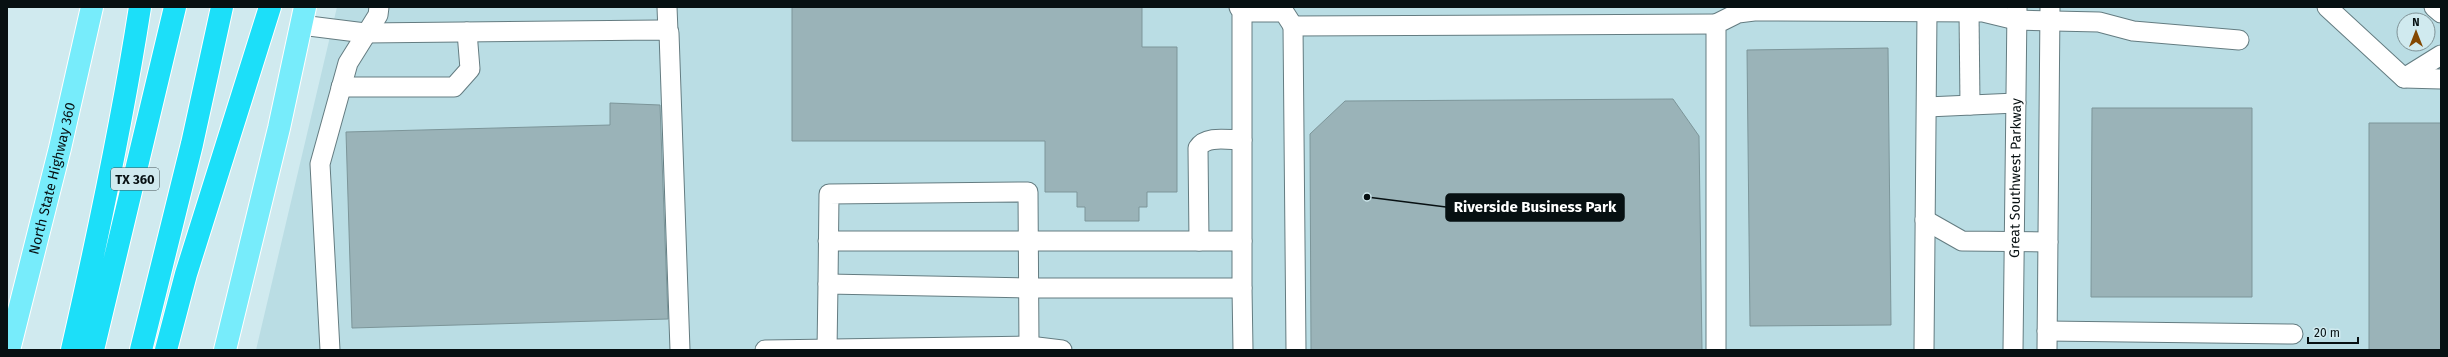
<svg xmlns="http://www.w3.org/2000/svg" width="2448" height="357" viewBox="0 0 2448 357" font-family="'Fira Sans',sans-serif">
	<rect width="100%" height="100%" fill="#d0eaef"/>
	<path fill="#badde4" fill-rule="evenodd" d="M 337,7 L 2441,7 L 2441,350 L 256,350 ZM 2404,20 L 2428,20 L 2428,44 L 2404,44 Z"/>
	<path fill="#9ab3b8" stroke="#7c9599" d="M 792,7 L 1142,7 L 1142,47 L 1177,47 L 1177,192 L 1147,192 L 1147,207 L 1139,207 L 1139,221 L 1085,221 L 1085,207 L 1077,207 L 1077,192 L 1045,192 L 1045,141 L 792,141 Z
		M 1888,48 L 1891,325 L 1750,326 L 1747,50 Z
		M 1673,99 L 1699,136 L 1702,350 L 1311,350 L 1310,134 L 1345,101 Z
		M 610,103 L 660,105 L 668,319 L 352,328 L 346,132 L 610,125 Z
		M 2092,108 L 2252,108 L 2252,297 L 2091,297 Z
		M 2369,123 L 2441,123 L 2441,350 L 2369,350 Z"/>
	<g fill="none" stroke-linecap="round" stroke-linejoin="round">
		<defs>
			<g id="minor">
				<path d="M 667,7 L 668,32"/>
				<path d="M 1239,7 L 1242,12 L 1242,288"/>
				<path d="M 2327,7 L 2404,78 L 2441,79"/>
				<path d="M 2434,7 L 2441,13"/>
				<path d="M 1242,12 L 1284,12 L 1293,26"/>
				<path d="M 1969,12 L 1970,105"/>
				<path d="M 301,25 L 365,33 L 660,30 L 669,33 L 680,350"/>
				<path d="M 2404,78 L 2441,55"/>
				<path d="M 341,87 L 454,87 L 470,69 L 467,32"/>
				<path d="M 1927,107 L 2016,103"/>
				<path d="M 1925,220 L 1962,241 L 2048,242"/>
				<path d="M 828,241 L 1242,241"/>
				<path d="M 1199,241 L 1198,148 C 1206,135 1228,140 1242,140"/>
				<path d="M 828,284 L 829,194 L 1028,192 L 1029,346"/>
				<path d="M 2047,331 L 2293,334"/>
				<path d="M 330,350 L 320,164 L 348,63 L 378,15 L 379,7"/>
				<path d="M 765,350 L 1029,346 L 1062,350"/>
				<path d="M 827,350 L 828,284 L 1029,288 L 1242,288 L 1243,350"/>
				<path d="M 1296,350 L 1293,26 L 1716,24"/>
				<path d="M 1716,350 L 1716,24 L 1738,13 L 1754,11 L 1983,12 L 2016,20 L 2099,22 L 2133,31 L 2239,40"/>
				<path d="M 1924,350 L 1927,12"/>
				<path id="s1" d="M 2013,350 L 2017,8"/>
				<path d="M 2047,350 L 2050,7"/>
			</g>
			<g id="major">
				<path id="s2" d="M 9,350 L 60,148 L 92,7"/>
				<path d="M 225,350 L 279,128 L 305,7"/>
			</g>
			<path id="highway" d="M 72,350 C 98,236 122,123 140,7
				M 93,350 L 175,7
				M 141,350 L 192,144 L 222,7
				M 166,350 L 186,274 L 270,7"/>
		</defs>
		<use href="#minor" stroke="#647c81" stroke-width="21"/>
		<use href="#major" stroke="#fff" stroke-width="24"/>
		<use href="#highway" stroke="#fff" stroke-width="24"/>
		<use href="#minor" stroke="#fff" stroke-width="19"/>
		<use href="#major" stroke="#77ecfb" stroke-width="22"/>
		<use href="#highway" stroke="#1cdff9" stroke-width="22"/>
	</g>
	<g text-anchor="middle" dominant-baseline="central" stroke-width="3" stroke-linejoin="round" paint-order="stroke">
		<rect fill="#d0eaef" stroke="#435154" stroke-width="1" x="111" y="168" width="48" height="22" rx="3"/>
		<g font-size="13" font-weight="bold" fill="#071012">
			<text x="135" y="179">TX 360</text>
		</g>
		<g font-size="14" fill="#071012" stroke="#d0eaef">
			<text stroke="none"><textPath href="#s1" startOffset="172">Great Southwest Parkway</textPath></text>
			<text stroke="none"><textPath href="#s2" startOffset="177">North State Highway 360</textPath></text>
		</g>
	</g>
	<path fill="none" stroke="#071012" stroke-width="1.5" d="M1367 197L1446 207"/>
	<circle fill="#071012" stroke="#d0eaef" stroke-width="1.5" cx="1367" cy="197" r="4"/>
	<rect fill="#071012" stroke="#071012" stroke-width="1.5" x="1446" y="194" width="178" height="27" rx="4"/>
	<g font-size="15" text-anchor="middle" font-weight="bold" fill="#fff">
		<text x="1535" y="212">Riverside Business Park</text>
	</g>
	<rect width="2448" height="357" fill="none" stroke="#071012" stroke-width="16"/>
	<g transform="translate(2416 32)"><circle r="19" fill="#d0eaef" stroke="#809397"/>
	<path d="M0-3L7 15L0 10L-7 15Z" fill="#834701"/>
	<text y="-6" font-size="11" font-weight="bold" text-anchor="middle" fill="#071012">N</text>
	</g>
	<path d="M2308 337v6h50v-6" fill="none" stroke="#071012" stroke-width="2"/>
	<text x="2314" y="337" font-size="12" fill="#071012" stroke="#d0eaef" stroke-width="3" paint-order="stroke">20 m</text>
</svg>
